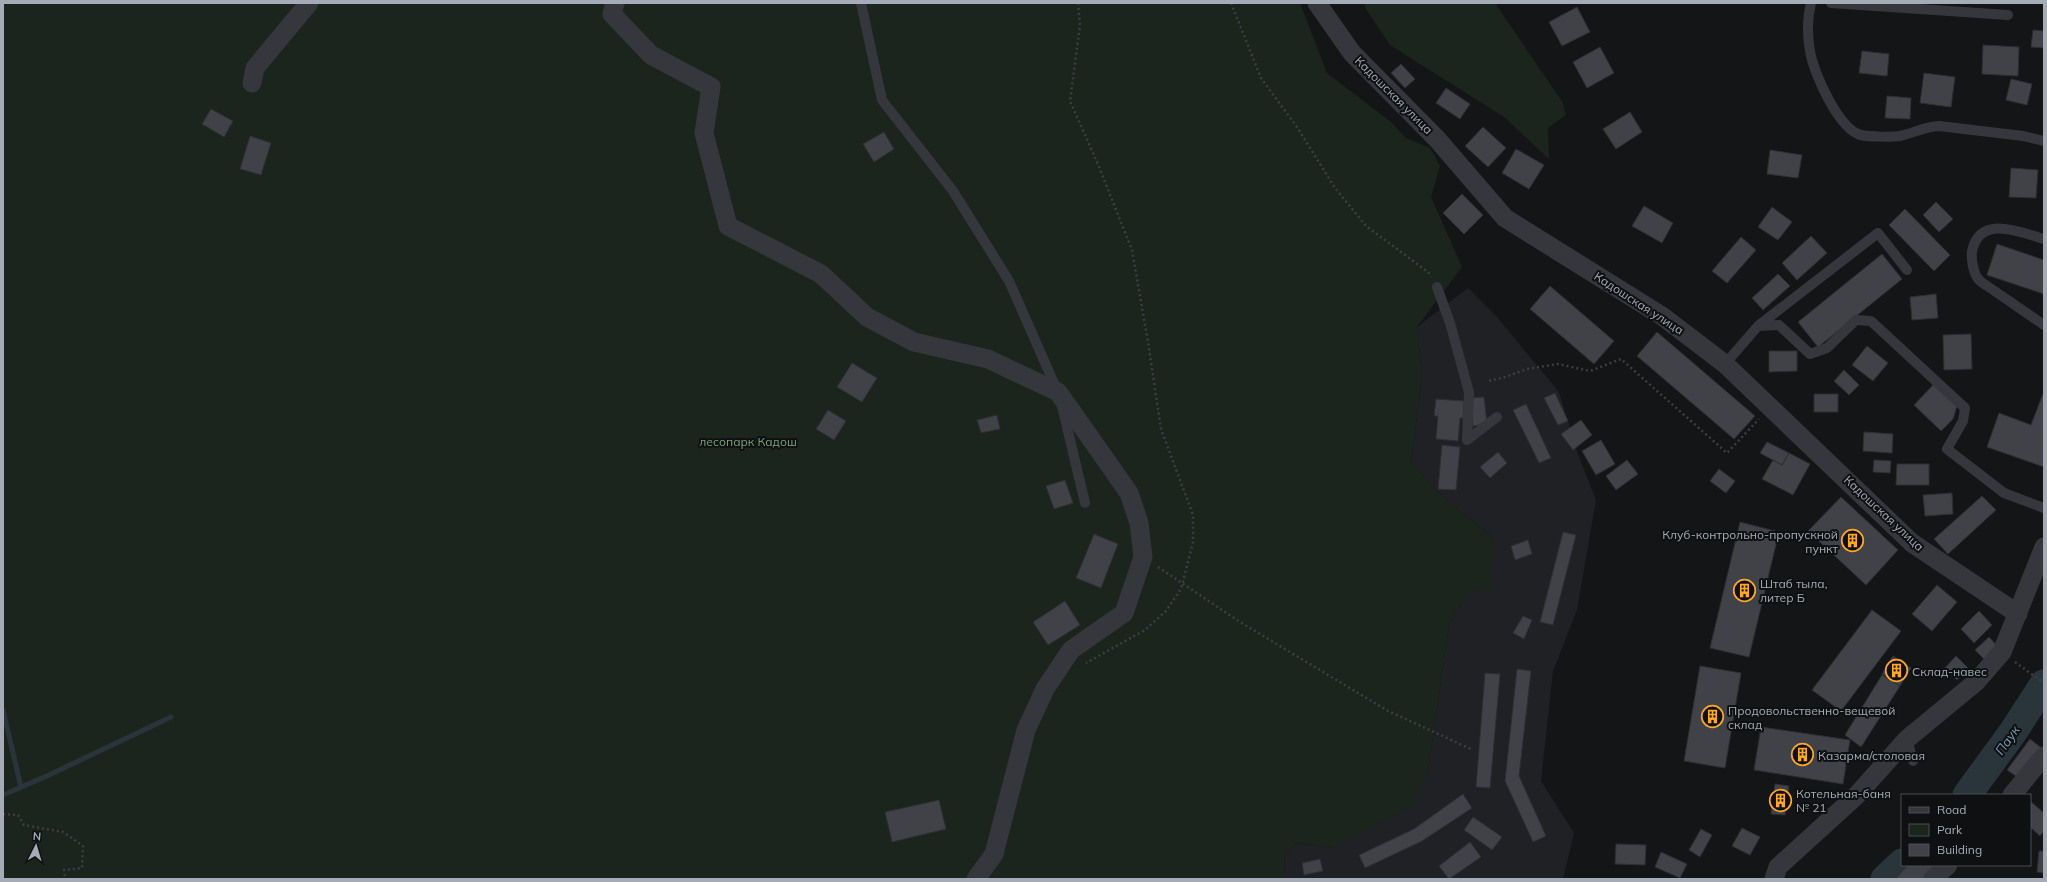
<svg xmlns="http://www.w3.org/2000/svg" width="2047" height="882" viewBox="0 0 2047 882" font-family="Mulish,sans-serif">
	<rect width="100%" height="100%" fill="#141516"/>
	<path fill="#202124" d="M 1468,288 L 1497,317 L 1559,392 L 1578,454 L 1596,500 L 1577,610 L 1553,671 L 1541,781 L 1574,833 L 1563,879 L 1284,879 L 1285,853 L 1296,843 L 1333,848 L 1428,771 L 1449,625 L 1467,593 L 1493,538 L 1440,494 L 1411,462 L 1422,377 L 1417,327 Z"/>
	<path fill="#1c251d" d="M 3,3 L 1300,3 L 1327,73 L 1391,122 L 1406,138 L 1430,148 L 1440,166 L 1431,197 L 1462,267 L 1417,327 L 1422,377 L 1411,462 L 1440,494 L 1493,538 L 1491,586 L 1467,593 L 1449,625 L 1428,771 L 1411,806 L 1333,848 L 1296,843 L 1285,853 L 1284,879 L 3,879 Z
		M 1364,3 L 1495,3 L 1563,103 L 1566,115 L 1548,128 L 1549,159 L 1504,117 L 1390,45 L 1366,9 Z"/>
	<g fill="none" stroke-linecap="round" stroke-linejoin="round">
		<path stroke="#2a353b" stroke-width="5" d="M 3,710 L 21,787
			M 3,795 L 49,775 L 171,717"/>
		<path stroke="#2a353b" stroke-width="29" d="M 1967,795 L 2013,732 L 2044,684
			M 1885,879 L 1902,863"/>
	</g>
	<path fill="#404247" stroke="#2e2f33" d="M 1577,7 L 1590,32 L 1562,46 L 1549,22 Z
		M 2033,30 L 2044,31 L 2044,48 L 2031,47 Z
		M 1983,45 L 2019,47 L 2018,76 L 1982,74 Z
		M 1600,47 L 1614,73 L 1587,88 L 1573,62 Z
		M 1862,51 L 1889,54 L 1887,76 L 1859,73 Z
		M 1401,64 L 1415,79 L 1405,88 L 1391,73 Z
		M 1924,73 L 1955,77 L 1951,107 L 1920,103 Z
		M 2011,79 L 2032,84 L 2027,105 L 2006,100 Z
		M 1446,88 L 1470,104 L 1460,119 L 1436,103 Z
		M 1887,96 L 1911,98 L 1910,119 L 1885,118 Z
		M 211,109 L 233,121 L 224,137 L 202,124 Z
		M 1630,112 L 1642,132 L 1616,149 L 1603,129 Z
		M 1483,127 L 1506,148 L 1488,167 L 1465,146 Z
		M 884,132 L 894,149 L 874,162 L 863,144 Z
		M 250,136 L 271,143 L 261,175 L 240,169 Z
		M 1516,149 L 1544,165 L 1529,189 L 1502,173 Z
		M 1770,150 L 1802,155 L 1798,178 L 1767,174 Z
		M 2011,168 L 2038,170 L 2036,198 L 2009,197 Z
		M 1462,194 L 1483,215 L 1464,234 L 1443,213 Z
		M 1936,202 L 1953,219 L 1939,232 L 1923,215 Z
		M 1644,206 L 1673,223 L 1662,243 L 1632,226 Z
		M 1772,207 L 1792,222 L 1778,240 L 1758,227 Z
		M 1905,209 L 1950,255 L 1934,271 L 1889,225 Z
		M 1811,236 L 1827,253 L 1797,280 L 1782,263 Z
		M 1741,237 L 1756,250 L 1727,283 L 1712,271 Z
		M 1997,244 L 2044,260 L 2044,294 L 1987,275 Z
		M 1882,254 L 1902,279 L 1818,347 L 1798,322 Z
		M 1778,274 L 1790,286 L 1763,310 L 1752,298 Z
		M 1550,286 L 1614,341 L 1594,364 L 1530,309 Z
		M 1936,294 L 1938,318 L 1912,320 L 1910,297 Z
		M 1657,332 L 1755,416 L 1734,439 L 1637,356 Z
		M 1971,334 L 1972,369 L 1944,370 L 1943,335 Z
		M 1867,346 L 1888,363 L 1873,381 L 1852,365 Z
		M 1769,351 L 1797,351 L 1797,371 L 1769,372 Z
		M 852,363 L 877,378 L 862,402 L 837,387 Z
		M 1844,370 L 1859,385 L 1849,395 L 1834,381 Z
		M 1934,384 L 1957,406 L 1953,419 L 1941,431 L 1914,405 Z
		M 2044,391 L 2044,467 L 1987,447 L 1999,413 L 2031,425 Z
		M 1555,393 L 1568,421 L 1558,425 L 1544,398 Z
		M 1814,394 L 1838,394 L 1838,412 L 1814,412 Z
		M 1484,397 L 1487,424 L 1473,426 L 1470,398 Z
		M 1436,399 L 1464,401 L 1463,418 L 1460,418 L 1458,441 L 1436,439 L 1438,416 L 1434,416 Z
		M 1526,404 L 1551,458 L 1539,463 L 1513,410 Z
		M 828,410 L 846,421 L 834,440 L 816,429 Z
		M 997,415 L 1000,429 L 981,433 L 977,420 Z
		M 1581,420 L 1592,435 L 1573,450 L 1561,434 Z
		M 1864,432 L 1893,434 L 1892,453 L 1863,451 Z
		M 1601,440 L 1615,464 L 1596,475 L 1582,451 Z
		M 1767,442 L 1789,453 L 1782,465 L 1760,453 Z
		M 1442,445 L 1460,447 L 1456,490 L 1438,489 Z
		M 1498,452 L 1507,463 L 1490,478 L 1480,467 Z
		M 1789,453 L 1810,464 L 1793,495 L 1762,479 L 1773,460 L 1782,465 Z
		M 1627,460 L 1638,474 L 1616,490 L 1606,476 Z
		M 1874,460 L 1891,461 L 1890,473 L 1873,472 Z
		M 1897,464 L 1929,464 L 1929,485 L 1896,485 Z
		M 1719,469 L 1735,481 L 1726,493 L 1710,481 Z
		M 1065,480 L 1073,503 L 1054,509 L 1046,486 Z
		M 1952,493 L 1953,514 L 1925,516 L 1923,495 Z
		M 1982,496 L 1996,510 L 1948,554 L 1934,539 Z
		M 1841,497 L 1898,550 L 1866,585 L 1808,531 Z
		M 1740,522 L 1779,532 L 1749,657 L 1710,648 Z
		M 1563,532 L 1576,535 L 1553,625 L 1540,622 Z
		M 1094,534 L 1118,544 L 1101,588 L 1076,578 Z
		M 1528,540 L 1532,554 L 1515,560 L 1511,546 Z
		M 1937,585 L 1957,602 L 1932,631 L 1912,614 Z
		M 1065,601 L 1080,625 L 1048,645 L 1033,622 Z
		M 1872,610 L 1901,631 L 1841,711 L 1812,690 Z
		M 1979,611 L 1992,625 L 1974,643 L 1961,629 Z
		M 1523,616 L 1532,620 L 1524,639 L 1513,633 Z
		M 1989,637 L 1999,648 L 1985,660 L 1975,650 Z
		M 1893,656 L 1911,668 L 1900,686 L 1882,674 Z
		M 1956,656 L 1968,668 L 1957,680 L 1944,669 Z
		M 1700,666 L 1741,673 L 1725,768 L 1684,761 Z
		M 1517,669 L 1531,671 L 1519,776 L 1546,836 L 1533,842 L 1505,781 Z
		M 1485,673 L 1500,674 L 1490,788 L 1476,787 Z
		M 1882,675 L 1900,686 L 1861,747 L 1845,735 Z
		M 1761,727 L 1850,740 L 1843,784 L 1754,770 Z
		M 2030,739 L 2044,750 L 2022,780 L 2007,770 Z
		M 1775,784 L 1789,786 L 1785,815 L 1771,814 Z
		M 1463,794 L 1472,808 L 1422,841 L 1365,868 L 1359,855 L 1414,829 Z
		M 939,800 L 946,829 L 892,842 L 885,812 Z
		M 2030,801 L 2044,813 L 2044,831 L 2040,836 L 2030,827 Z
		M 1473,817 L 1502,837 L 1492,850 L 1464,830 Z
		M 1742,828 L 1760,837 L 1750,855 L 1732,846 Z
		M 1701,829 L 1712,835 L 1700,857 L 1689,850 Z
		M 1470,842 L 1481,857 L 1449,879 L 1439,866 Z
		M 1616,844 L 1646,845 L 1645,865 L 1615,864 Z
		M 2039,851 L 2044,851 L 2044,873 L 2037,872 Z
		M 1661,852 L 1687,864 L 1680,878 L 1655,867 Z
		M 1320,859 L 1323,871 L 1304,875 L 1302,863 Z
		M 1908,865 L 1931,865 L 1944,879 L 1895,879 Z"/>
	<g fill="none" stroke-linecap="round" stroke-linejoin="round">
		<path stroke="#3b3e43" stroke-width="2.5" stroke-dasharray="2 3" stroke-linecap="butt" d="M 1078,3 L 1080,25 L 1070,101 L 1097,162 L 1132,250 L 1148,342 L 1161,429 L 1193,515 L 1193,542 L 1181,589 L 1166,611 L 1145,630 L 1086,663
			M 1231,3 L 1261,78 L 1297,127 L 1335,188 L 1366,226 L 1428,272 L 1431,277
			M 1489,381 L 1505,377 L 1527,369 L 1558,364 L 1590,371 L 1621,359 L 1727,453 L 1759,419
			M 1158,567 L 1240,622 L 1388,711 L 1471,749
			M 2015,662 L 2044,683
			M 3,814 L 18,815 L 24,825 L 63,832 L 83,846 L 82,868 L 64,870 L 65,879"/>
		<path stroke="#35373c" stroke-width="10" d="M 861,3 L 882,100 L 953,191 L 1009,281 L 1057,390
			M 1811,3 C 1807,19 1807,34 1810,51 C 1813,72 1839,130 1861,135 C 1869,137 1892,137 1900,136 C 1914,133 1923,127 1939,126 L 2023,136 L 2044,141
			M 1831,3 L 2008,15
			M 2044,239 C 2020,232 1980,214 1972,251 C 1971,259 1973,273 1979,280 C 1983,284 1991,288 1996,292 C 2012,303 2028,314 2044,325
			M 1437,287 L 1450,323 L 1469,392 L 1467,440 L 1497,417
			M 1758,326 L 1878,233 L 1907,270
			M 1725,364 L 1758,326 L 1779,325 L 1810,354 L 1827,348 L 1856,320 L 1871,321 L 1965,408 L 1963,421 L 1947,449 L 2004,493 L 2044,508
			M 1062,406 L 1085,503
			M 1907,739 L 1913,761"/>
		<path stroke="#35373c" stroke-width="19" d="M 615,3 L 612,14 L 651,55 L 711,87 L 704,133 L 728,226 L 821,274 L 867,317 L 914,342 L 988,359 L 1058,392 L 1129,493 L 1139,523 L 1143,557 L 1124,613 L 1071,650 L 1045,689 L 1026,730 L 994,854 L 976,879
			M 1317,3 L 1352,53 L 1437,139 L 1505,218 L 1662,316 L 1725,364 L 1912,543 L 2018,614
			M 252,83 L 255,68 L 309,3
			M 2012,795 L 2044,756
			M 1774,879 L 1778,867 L 1856,796 L 1907,739 L 1976,682 L 2002,652 L 2044,547
			M 1933,879 L 1948,865"/>
	</g>
	<defs>
		<symbol id="building-ring" viewBox="-11 -11 22 22"><circle r="9.5" fill="#0f1011" stroke="#fca727" stroke-width="1.5"/><path d="M-4-6H4V6H1V3H-1V6H-4ZM-2.5-4.3h1.7v1.8h-1.7ZM.8-4.3h1.7v1.8H.8ZM-2.5-1h1.7V.8h-1.7ZM.8-1h1.7V.8H.8Z" fill="#fca727"/></symbol>
	</defs>
	<g fill-rule="evenodd">
		<use href="#building-ring" x="1840" y="528" width="25" height="25"/>
		<use href="#building-ring" x="1732" y="578" width="25" height="25"/>
		<use href="#building-ring" x="1884" y="658" width="25" height="25"/>
		<use href="#building-ring" x="1700" y="704" width="25" height="25"/>
		<use href="#building-ring" x="1790" y="742" width="25" height="25"/>
		<use href="#building-ring" x="1768" y="788" width="25" height="25"/>
	</g>
	<g text-anchor="middle" dominant-baseline="central" stroke-width="4" stroke-linejoin="round" paint-order="stroke">
		<g font-size="12" fill="#a5acb7" stroke="#0f1011">
			<text transform="translate(1394 95) rotate(45)">Кадошская улица</text>
			<text transform="translate(1639 303) rotate(33)">Кадошская улица</text>
			<text transform="translate(1884 513) rotate(43)">Кадошская улица</text>
		</g>
		<g font-size="12" fill="#7ba47b" stroke="#0f1011">
			<text x="748" y="441">лесопарк Кадош</text>
		</g>
		<g font-size="12" fill="#a5acb7" stroke="#0f1011" text-anchor="start">
			<text x="1838" y="534" text-anchor="end">Клуб-контрольно-пропускной<tspan x="1838" dy="14">пункт</tspan></text>
			<text x="1760" y="583">Штаб тыла,<tspan x="1760" dy="14">литер Б</tspan></text>
			<text x="1912" y="671">Склад-навес</text>
			<text x="1728" y="710">Продовольственно-вещевой<tspan x="1728" dy="14">склад</tspan></text>
			<text x="1818" y="755">Казарма/столовая</text>
			<text x="1796" y="793">Котельная-баня<tspan x="1796" dy="14">№ 21</tspan></text>
		</g>
		<g font-size="13" font-style="italic" fill="#7a9db5" stroke="#0f1011">
			<text transform="translate(2007 740) rotate(-55)">Паук</text>
		</g>
	</g>
	<rect width="2047" height="882" fill="none" stroke="#a5acb7" stroke-width="8"/>
	<rect x="1901" y="794" width="130" height="72" fill="#0f1011" stroke="#4b4e53"/>
	<rect x="1909" y="807" width="20" height="6" fill="#35373c" stroke="#4b4e53"/>
	<text x="1937" y="814" font-size="12" fill="#a5acb7">Road</text>
	<rect x="1909" y="824" width="20" height="12" fill="#1c251d" stroke="#4b4e53"/>
	<text x="1937" y="834" font-size="12" fill="#a5acb7">Park</text>
	<rect x="1909" y="844" width="20" height="12" fill="#404247" stroke="#4b4e53"/>
	<text x="1937" y="854" font-size="12" fill="#a5acb7">Building</text>
	<g transform="translate(36 846) rotate(5)" stroke="#0f1011" stroke-width="3" paint-order="stroke">
	<path d="M0-3L7 15L0 10L-7 15Z" fill="#a5acb7"/>
	<text y="-6" font-size="11" font-weight="bold" text-anchor="middle" fill="#a5acb7">N</text>
	</g>
</svg>
